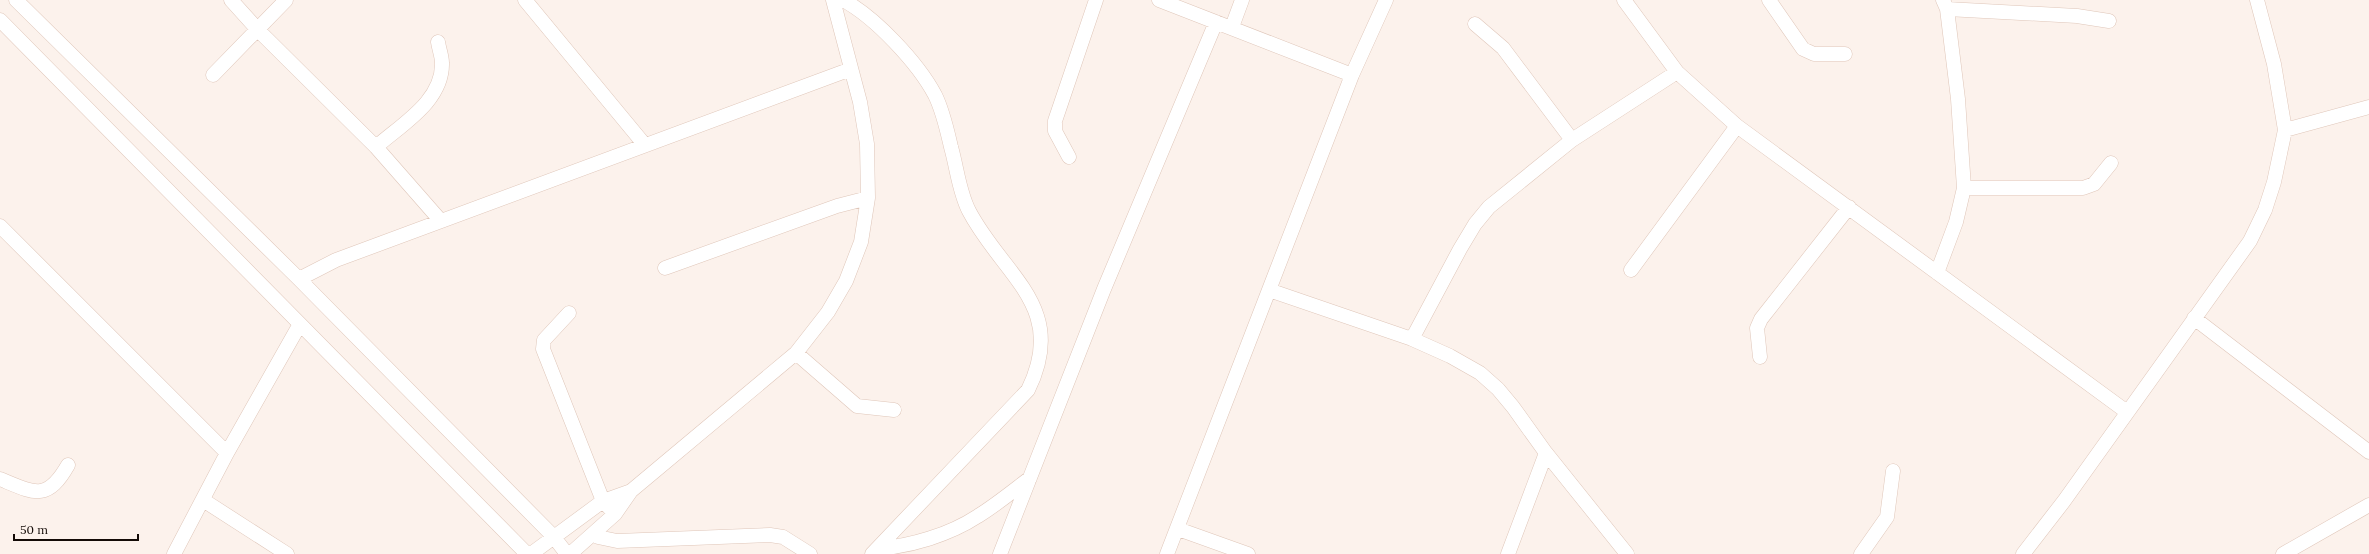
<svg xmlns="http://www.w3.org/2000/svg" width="2369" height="554" viewBox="0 0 2369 554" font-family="Lora,serif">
	<rect width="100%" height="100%" fill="#fcf2ec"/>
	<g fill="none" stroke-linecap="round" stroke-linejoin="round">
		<defs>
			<path id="minor" d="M 16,0 L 299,279 L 553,536 L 567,554
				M 231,0 L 258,30 L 376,147 L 440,220
				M 525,0 L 644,144
				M 843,0 C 875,17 918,63 935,95 C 943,111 947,130 951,147 C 957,168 959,192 969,211 C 1003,276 1069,307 1028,390 L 872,554
				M 1159,0 L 1352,75
				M 1624,0 L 1677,72 L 1737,126 L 2127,412
				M 1769,0 L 1803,49 L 1814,54 L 1845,54
				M 1947,9 L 2077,16 L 2109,21
				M 0,20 L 527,554
				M 1475,24 L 1503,48 L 1572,140
				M 1232,27 L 1242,0
				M 213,75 L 286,0
				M 2285,130 L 2369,107
				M 376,147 C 402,124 443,101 442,63 C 442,56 439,49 438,42
				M 1069,157 L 1055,131 L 1055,121 L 1096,0
				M 1964,188 L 2083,188 L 2094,184 L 2111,163
				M 0,226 L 227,453
				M 665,268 L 837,206 L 868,198
				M 1631,270 L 1737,126
				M 1937,273 L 1956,222 L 1964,188 L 1958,99 L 1947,9 L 1943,0
				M 299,279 L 336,260 L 851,69
				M 1269,290 L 1412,339 L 1450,356 L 1480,373 L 1498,389 L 1513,407 L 1546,453 L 1627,554
				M 569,313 L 544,340 L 543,349 L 603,501 L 615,514
				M 2194,318 L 2369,452
				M 1412,339 L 1460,249 L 1475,224 L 1489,207 L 1572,140 L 1677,72
				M 796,353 L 857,406 L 894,410
				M 1760,357 L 1757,328 L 1761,319 L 1849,207
				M 0,479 C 34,493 47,502 68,465
				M 203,500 L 287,554
				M 1178,529 L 1248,554
				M 595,533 L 598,537 L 617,541 L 770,535 L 783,537 L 810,554
				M 877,549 C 911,546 949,535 978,516 C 996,505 1013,491 1030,478
				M 174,554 L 227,453 L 300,324
				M 531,554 L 603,501 L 631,491
				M 570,554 L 615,514 L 631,491 L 796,353 L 828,312 L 846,281 L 861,242 L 868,198 L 867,144 L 860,102 L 833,0
				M 1000,554 L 1104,289 L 1216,22
				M 1167,554 L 1352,75 L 1386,0
				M 1508,554 L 1546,453
				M 1861,554 L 1887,517 L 1893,471
				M 2023,554 L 2064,501 L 2250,241 L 2265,210 L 2274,182 L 2285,130 L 2274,64 L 2257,0
				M 2283,554 L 2369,505"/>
		</defs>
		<use href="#minor" stroke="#dfc6b9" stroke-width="15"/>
		<use href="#minor" stroke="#fff" stroke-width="14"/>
	</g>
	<path d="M14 534v6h124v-6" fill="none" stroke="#130a06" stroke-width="2"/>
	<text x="20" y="534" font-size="12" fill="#130a06" stroke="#fcf2ec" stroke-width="3" paint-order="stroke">50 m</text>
</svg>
